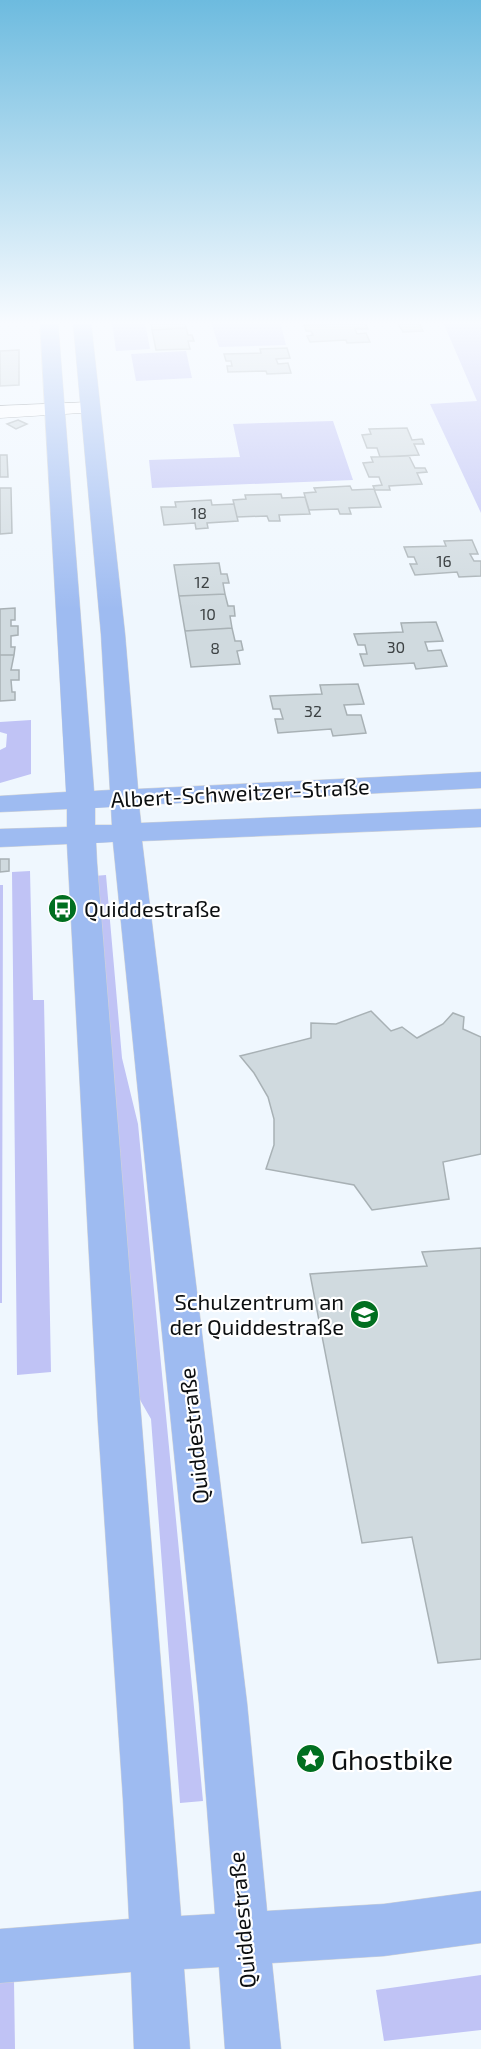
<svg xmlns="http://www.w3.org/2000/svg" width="481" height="2049" viewBox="0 0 481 2049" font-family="'Exo 2',sans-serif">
	<rect width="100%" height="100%" fill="#eff7fe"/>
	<path fill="#c0c3f5" d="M 112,322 L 145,322 L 150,349 L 116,351 Z
		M 211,322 L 288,322 L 280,322 L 286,345 L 219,347 Z
		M 443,322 L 481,322 L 481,513 L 430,404 L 477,401 Z
		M 186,351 L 192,378 L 136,381 L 131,354 Z
		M 333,421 L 353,480 L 152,488 L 149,460 L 240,457 L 233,424 Z
		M 31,720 L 31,774 L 0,783 L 0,750 L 6,747 L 7,734 L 0,732 L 0,722 Z
		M 30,871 L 33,1000 L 44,1000 L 51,1372 L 17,1375 L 12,872 Z
		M 106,875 L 122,1058 L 138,1124 L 203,1801 L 180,1803 L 151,1419 L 128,1379 L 94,876 Z
		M 0,885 L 3,885 L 2,1303 L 0,1303 Z
		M 481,1975 L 481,2030 L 384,2041 L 376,1990 Z
		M 14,1981 L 15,2049 L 0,2049 L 0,1982 Z"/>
	<path fill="#d0dadf" stroke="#a8b1b5" stroke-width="1.5" d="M 151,322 L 190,322 L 185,322 L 186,328 L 152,330 Z
		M 339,322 L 365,322 L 368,329 L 355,329 L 357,334 L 366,333 L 370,342 L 347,343 L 346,340 L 310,342 L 307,336 L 313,335 L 311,331 L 306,331 L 304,325 L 340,324 Z
		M 398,323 L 419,323 L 423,331 L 403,332 Z
		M 186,328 L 188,335 L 192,335 L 194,341 L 188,341 L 190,349 L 156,350 L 152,330 Z
		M 287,348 L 290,358 L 276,359 L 278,364 L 288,363 L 291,373 L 267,374 L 266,371 L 228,372 L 227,366 L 232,366 L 231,361 L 226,361 L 224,354 L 261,353 L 260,349 Z
		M 19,350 L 19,385 L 0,386 L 0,351 Z
		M 18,420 L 27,424 L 16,429 L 7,424 Z
		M 407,428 L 412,440 L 422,439 L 424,444 L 414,444 L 419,455 L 380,457 L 377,448 L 367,448 L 362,435 L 371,434 L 369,429 Z
		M 0,455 L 7,455 L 8,477 L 0,477 Z
		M 409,456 L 415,468 L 425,468 L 427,472 L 417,473 L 422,484 L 389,486 L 390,490 L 375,490 L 373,486 L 382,485 L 379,477 L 369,477 L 363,463 L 373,462 L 371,457 Z
		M 350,486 L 352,490 L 374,489 L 381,507 L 349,508 L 351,514 L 340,514 L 338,509 L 309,510 L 304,493 L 316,492 L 314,488 Z
		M 0,488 L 11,488 L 12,533 L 0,534 Z
		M 281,494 L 282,498 L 305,497 L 310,514 L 279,515 L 280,521 L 269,521 L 267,516 L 237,517 L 233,500 L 246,499 L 245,495 Z
		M 211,500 L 212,505 L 234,504 L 238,521 L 207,523 L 208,528 L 196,529 L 195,523 L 164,525 L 161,507 L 176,507 L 175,502 Z
		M 472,540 L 478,554 L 470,554 L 474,561 L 481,561 L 481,576 L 459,577 L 457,572 L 415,575 L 410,564 L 417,564 L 414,557 L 408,557 L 404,547 L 446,546 L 444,541 Z
		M 219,563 L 221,574 L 227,574 L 229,583 L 223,583 L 225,594 L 179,596 L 174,565 Z
		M 225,594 L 228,606 L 234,606 L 235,616 L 230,616 L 232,628 L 185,631 L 179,596 Z
		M 15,608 L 15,620 L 11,620 L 11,626 L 18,626 L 18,635 L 11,636 L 11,647 L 15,647 L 14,655 L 0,655 L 0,609 Z
		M 436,622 L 443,641 L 425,642 L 428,651 L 441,650 L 447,666 L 416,669 L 414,663 L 364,666 L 360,654 L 367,654 L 365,645 L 358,645 L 354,634 L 403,632 L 401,623 Z
		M 232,628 L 235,641 L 241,641 L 243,650 L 237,651 L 240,664 L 191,667 L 185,631 Z
		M 0,655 L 14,655 L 11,670 L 19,670 L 19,680 L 11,680 L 12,692 L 15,692 L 15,700 L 0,701 Z
		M 358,684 L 364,704 L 344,705 L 347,715 L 361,715 L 366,733 L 333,736 L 331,729 L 278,733 L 275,719 L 283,719 L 280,709 L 273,709 L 270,696 L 322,694 L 320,685 Z
		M 0,859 L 9,859 L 9,871 L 0,872 Z
		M 371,1011 L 391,1031 L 402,1027 L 417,1038 L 443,1024 L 453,1013 L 464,1017 L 463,1029 L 481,1037 L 481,1154 L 443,1162 L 449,1199 L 372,1210 L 354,1185 L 266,1169 L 274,1145 L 274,1119 L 268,1097 L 254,1073 L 240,1056 L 311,1038 L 311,1023 L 336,1024 Z
		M 481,1248 L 481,1659 L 438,1663 L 412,1537 L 362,1543 L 310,1274 L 427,1266 L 422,1252 Z"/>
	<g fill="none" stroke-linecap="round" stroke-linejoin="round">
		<defs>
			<path id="minor" d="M 90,402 L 97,404 L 100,408 L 97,412 L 0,418 L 0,406 Z"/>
			<path id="major" d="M 40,322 L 58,322 L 94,791 L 110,790 L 101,634 L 73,322 L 91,322 L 125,634 L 138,789 L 481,772 L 481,788 L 139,805 L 141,823 L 481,809 L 481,827 L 142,841 L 247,1703 L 267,1911 L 384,1904 L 481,1891 L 481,1943 L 384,1956 L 272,1963 L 281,2049 L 225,2049 L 219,1967 L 184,1969 L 190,2049 L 134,2049 L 131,1972 L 0,1983 L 0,1929 L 129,1919 L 123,1799 L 98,1423 L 67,844 L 0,847 L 0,829 L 67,827 L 67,809 L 0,812 L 0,796 L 66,792 ZM 111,807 L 112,825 L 95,825 L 95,808 ZM 113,842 L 199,1703 L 215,1914 L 181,1916 L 97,863 L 96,843 Z"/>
		</defs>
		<use href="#minor" stroke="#7c8389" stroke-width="1"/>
		<use href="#major" stroke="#d3d4d4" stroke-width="1"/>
		<use href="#minor" fill="#fff" fill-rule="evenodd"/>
		<use href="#major" fill="#9ebbf1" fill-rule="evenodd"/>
	</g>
	<linearGradient id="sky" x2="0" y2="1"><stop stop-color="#6dbbdf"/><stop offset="0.53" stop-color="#f8fbff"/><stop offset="1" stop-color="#f8fbff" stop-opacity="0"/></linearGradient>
	<rect width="481" height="609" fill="url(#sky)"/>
	<defs>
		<symbol id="bus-disc" viewBox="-11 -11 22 22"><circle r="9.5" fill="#016f20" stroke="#fff"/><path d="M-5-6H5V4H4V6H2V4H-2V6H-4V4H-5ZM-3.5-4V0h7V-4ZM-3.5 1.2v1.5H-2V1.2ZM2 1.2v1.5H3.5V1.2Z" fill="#fff"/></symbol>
		<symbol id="school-disc" viewBox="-11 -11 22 22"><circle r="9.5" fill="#016f20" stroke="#fff"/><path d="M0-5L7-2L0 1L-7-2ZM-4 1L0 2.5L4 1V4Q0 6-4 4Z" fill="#fff"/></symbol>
		<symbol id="sight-disc" viewBox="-11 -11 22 22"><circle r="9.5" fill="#016f20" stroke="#fff"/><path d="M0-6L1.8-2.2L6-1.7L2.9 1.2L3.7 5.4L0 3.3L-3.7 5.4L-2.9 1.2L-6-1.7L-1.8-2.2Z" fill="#fff"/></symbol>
	</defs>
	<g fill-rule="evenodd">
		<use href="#bus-disc" x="46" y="892" width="33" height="33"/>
		<use href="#school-disc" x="348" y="1298" width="33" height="33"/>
		<use href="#sight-disc" x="294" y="1742" width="33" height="33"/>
	</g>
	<g text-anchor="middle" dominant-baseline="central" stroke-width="4.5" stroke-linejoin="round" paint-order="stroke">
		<g font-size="16" fill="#3d4244">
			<text x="199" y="512">18</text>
			<text x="444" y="560">16</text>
			<text x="202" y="581">12</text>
			<text x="208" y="613">10</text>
			<text x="396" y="646">30</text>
			<text x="215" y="647">8</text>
			<text x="313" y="710">32</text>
		</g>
		<g font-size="22" fill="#0c0f11" stroke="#fff">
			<text transform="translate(240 792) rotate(-3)">Albert-Schweitzer-Straße</text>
			<text transform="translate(193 1436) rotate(-96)">Quiddestraße</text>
			<text transform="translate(241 1920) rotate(-95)">Quiddestraße</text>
		</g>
		<g font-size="22" fill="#0c0f11" stroke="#fff" text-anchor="start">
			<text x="84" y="908">Quiddestraße</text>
			<text x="344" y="1301" text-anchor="end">Schulzentrum an<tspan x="344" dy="25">der Quiddestraße</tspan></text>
		</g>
		<g font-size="27" fill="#0c0f11" stroke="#fff" text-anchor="start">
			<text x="331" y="1759">Ghostbike</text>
		</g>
	</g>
</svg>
